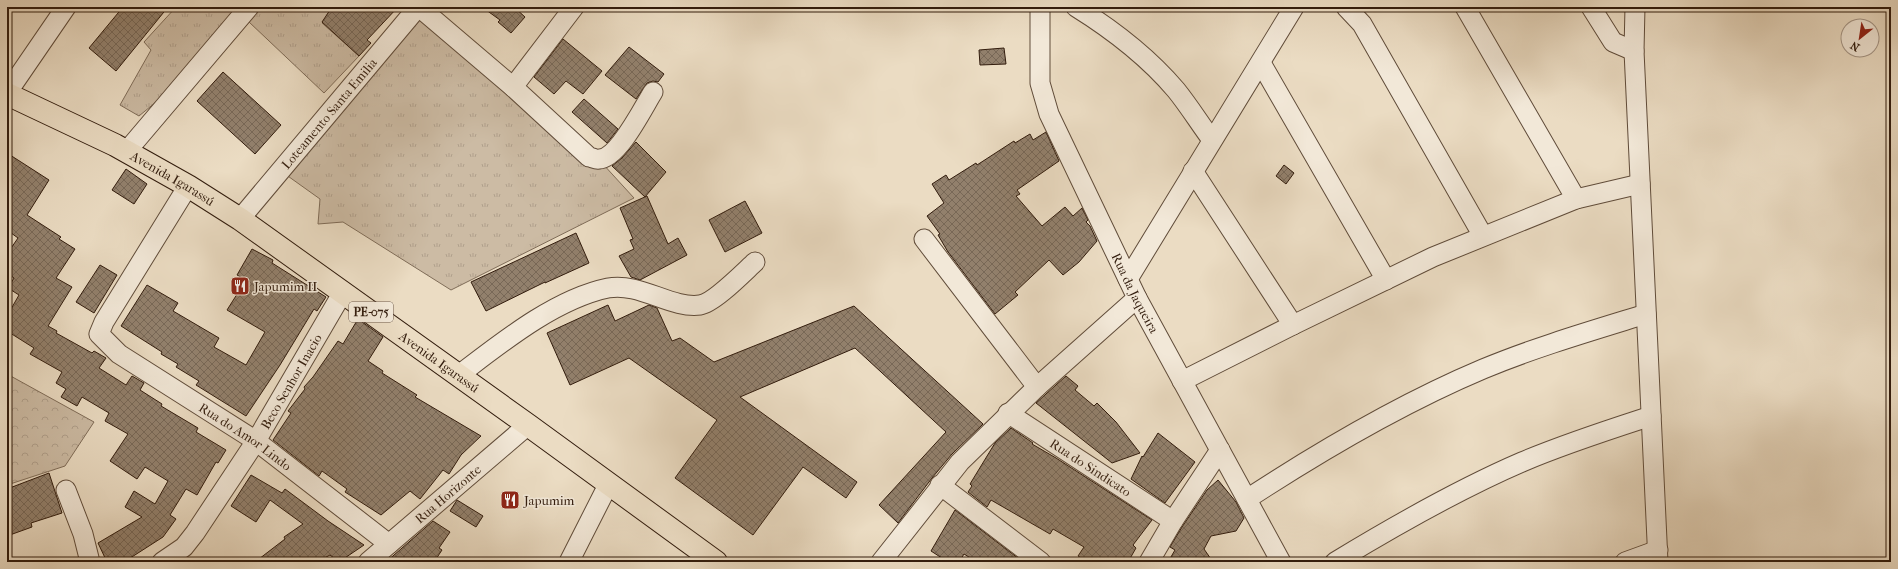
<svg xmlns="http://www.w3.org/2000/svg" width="1898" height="569" viewBox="0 0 1898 569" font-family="'IM FELL French Canon',serif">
	<defs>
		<pattern id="grass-tufts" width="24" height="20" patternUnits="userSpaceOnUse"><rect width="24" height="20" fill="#ccbba4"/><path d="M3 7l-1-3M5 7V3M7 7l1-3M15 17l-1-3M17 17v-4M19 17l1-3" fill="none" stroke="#b0a08c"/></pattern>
		<pattern id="forest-crowns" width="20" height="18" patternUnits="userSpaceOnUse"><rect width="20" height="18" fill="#ccbba4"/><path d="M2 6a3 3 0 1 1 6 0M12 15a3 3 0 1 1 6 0" fill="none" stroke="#b0a08c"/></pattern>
		<pattern id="building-cross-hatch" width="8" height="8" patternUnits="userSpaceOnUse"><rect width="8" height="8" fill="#92806c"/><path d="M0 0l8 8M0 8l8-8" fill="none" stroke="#786857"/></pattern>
	</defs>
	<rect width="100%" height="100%" fill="#ebdcc3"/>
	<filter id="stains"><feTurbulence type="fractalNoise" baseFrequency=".005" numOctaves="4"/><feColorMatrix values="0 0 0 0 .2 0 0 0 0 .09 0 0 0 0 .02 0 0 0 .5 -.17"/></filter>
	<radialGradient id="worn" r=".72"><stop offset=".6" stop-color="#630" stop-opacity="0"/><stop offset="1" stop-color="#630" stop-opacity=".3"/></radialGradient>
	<path fill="url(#grass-tufts)" stroke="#7f6c58" d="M 176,7 L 334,7 L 322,23 L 359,56 L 324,93 L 249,22 L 176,105 L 162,97 L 139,116 L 120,105 L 151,50 L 144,42 Z
		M 422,14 L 602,163 L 634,198 L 451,290 L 343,222 L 318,224 L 320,199 L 285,174 Z"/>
	<path fill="url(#forest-crowns)" stroke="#7f6c58" d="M 7,374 L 94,422 L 65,466 L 7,485 Z"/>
	<path fill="url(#building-cross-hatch)" stroke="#321c0d" d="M 123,7 L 168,7 L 116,71 L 89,48 Z
		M 332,7 L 398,7 L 367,40 L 371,43 L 359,56 L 322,22 Z
		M 482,7 L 514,7 L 525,17 L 511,33 L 498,22 L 500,20 Z
		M 563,39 L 602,71 L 583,94 L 566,81 L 554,94 L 534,77 Z
		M 629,47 L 664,74 L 658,82 L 653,81 L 647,83 L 636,99 L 605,75 Z
		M 1004,48 L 1006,64 L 980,65 L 979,50 Z
		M 223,72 L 281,125 L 255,154 L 197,101 Z
		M 584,99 L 618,129 L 607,143 L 572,112 Z
		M 1046,132 L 1059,161 L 1017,190 L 1020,194 L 1016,196 L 1042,226 L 1065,207 L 1073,216 L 1082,208 L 1088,220 L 1086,222 L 1090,226 L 1097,241 L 1079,262 L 1063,275 L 1049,260 L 1015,292 L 1018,295 L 995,314 L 948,252 L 938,235 L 940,234 L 927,216 L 944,203 L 932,184 L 946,175 L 949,180 L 976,163 L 977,165 L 1014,141 L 1015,143 L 1030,134 L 1033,140 Z
		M 636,142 L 666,172 L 645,197 L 612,166 L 622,158 Z
		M 7,153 L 49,180 L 27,215 L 61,237 L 59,239 L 75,249 L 56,278 L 72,287 L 48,326 L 57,331 L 56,333 L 92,353 L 94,351 L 106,358 L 99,368 L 126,385 L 132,376 L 144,383 L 140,390 L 162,404 L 161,406 L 198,428 L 196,432 L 226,450 L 218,463 L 216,462 L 197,495 L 186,489 L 170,515 L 176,519 L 163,537 L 124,562 L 107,562 L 98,543 L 142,517 L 125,507 L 134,491 L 155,504 L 168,481 L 145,467 L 137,479 L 110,461 L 128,434 L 105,421 L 109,413 L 82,397 L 77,406 L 61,397 L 66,389 L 56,383 L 62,372 L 30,354 L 34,348 L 7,331 L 7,316 L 19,295 L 8,288 L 14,278 L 7,273 L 7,254 L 18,238 L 7,230 Z
		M 1284,165 L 1294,173 L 1286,184 L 1276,176 Z
		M 126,169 L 147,184 L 134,204 L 112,190 Z
		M 647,196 L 668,244 L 678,238 L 687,255 L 640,280 L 631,277 L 619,256 L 634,249 L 630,240 L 633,239 L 620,208 Z
		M 745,201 L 762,233 L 725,252 L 709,220 Z
		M 576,233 L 589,263 L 545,283 L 545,282 L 486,311 L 471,282 Z
		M 252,249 L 273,260 L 272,263 L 326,297 L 317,311 L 314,309 L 280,365 L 246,416 L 196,385 L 199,381 L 176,367 L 178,364 L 161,354 L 162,352 L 121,326 L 147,285 L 178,303 L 173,311 L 219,338 L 214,347 L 246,365 L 265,332 L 227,310 L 246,280 L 237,275 Z
		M 100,265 L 117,275 L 94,313 L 76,302 Z
		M 608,305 L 615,321 L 649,305 L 657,308 L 672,341 L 680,338 L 714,362 L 854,306 L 983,424 L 952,454 L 932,478 L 898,523 L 879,505 L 946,432 L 855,348 L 740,397 L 857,482 L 846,498 L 803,467 L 753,535 L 675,478 L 717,420 L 629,358 L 570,385 L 547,333 Z
		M 358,319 L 383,337 L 368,361 L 383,371 L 382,373 L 417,395 L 415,397 L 481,436 L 461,455 L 449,474 L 443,470 L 420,499 L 410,491 L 381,515 L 345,492 L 347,489 L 322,471 L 319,476 L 273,440 L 291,413 L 288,411 L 305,389 L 304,387 L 313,377 L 338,341 L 343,344 Z
		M 1066,376 L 1078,386 L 1075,390 L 1094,406 L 1097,403 L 1116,422 L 1140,453 L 1112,463 L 1036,403 Z
		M 1011,428 L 1033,443 L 1032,444 L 1056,458 L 1152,520 L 1133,545 L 1136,548 L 1128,562 L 1088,562 L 1078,556 L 1084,547 L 1053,529 L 1050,534 L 991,500 L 987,507 L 968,492 L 972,486 L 970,484 L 995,443 Z
		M 1158,433 L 1195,462 L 1165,503 L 1131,479 L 1142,456 L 1143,457 Z
		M 49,473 L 62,513 L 31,523 L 32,527 L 7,536 L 7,489 Z
		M 251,475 L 282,493 L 285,489 L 328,521 L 364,545 L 339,562 L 330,555 L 317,562 L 255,562 L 285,539 L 284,537 L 303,524 L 270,500 L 256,522 L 231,506 Z
		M 1218,480 L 1236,502 L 1244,518 L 1236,531 L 1211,536 L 1204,549 L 1213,562 L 1168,562 L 1175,550 L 1170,547 L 1182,527 L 1207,490 Z
		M 457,500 L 483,516 L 476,527 L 450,511 Z
		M 955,510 L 1023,562 L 977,562 L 964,554 L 959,562 L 948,562 L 931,551 Z
		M 433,521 L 450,532 L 439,548 L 442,550 L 434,562 L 386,562 Z"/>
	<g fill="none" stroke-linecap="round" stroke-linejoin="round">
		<defs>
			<g id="street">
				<path d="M 419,7 L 513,87 L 589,157 C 592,157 596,160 599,159 C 618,159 643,108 653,92"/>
				<path id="s1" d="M 1040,7 L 1040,83 L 1049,114 L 1137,298 L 1281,562"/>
				<path d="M 1076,7 C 1113,30 1148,57 1176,90 C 1189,106 1200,124 1212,140"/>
				<path d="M 1346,7 L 1362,24 L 1483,236"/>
				<path d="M 1465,7 L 1576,199"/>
				<path d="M 1591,7 L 1613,42 L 1634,51"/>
				<path d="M 1635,7 L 1634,51 L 1658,562"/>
				<path d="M 1261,63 L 1386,280"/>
				<path d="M 513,87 L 574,7"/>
				<path d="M 7,93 L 66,7"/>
				<path d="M 126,152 L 249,7"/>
				<path d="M 1193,171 L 1293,325"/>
				<path id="s2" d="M 188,186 L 104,322 L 99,334 L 119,354 L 256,441 L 389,544"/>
				<path id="s3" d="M 240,219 L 418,7"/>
				<path d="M 924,239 L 1037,387"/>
				<path d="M 1128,279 L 1294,7"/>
				<path d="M 459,375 C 501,343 555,299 608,288 C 640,282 671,309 700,305 C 714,303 744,272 755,262"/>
				<path d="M 1182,381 L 1293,325 L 1433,257 L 1576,199 L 1640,184"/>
				<path id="s4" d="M 1008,413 L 1173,521"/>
				<path d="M 940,485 L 1041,562"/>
				<path d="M 66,490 L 83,534 L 90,562"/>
				<path d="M 1247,499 C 1322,450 1400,404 1483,369 C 1536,347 1591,331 1646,314"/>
				<path id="s5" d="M 162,562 L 184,547 L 195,533 L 256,441 L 343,292"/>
				<path id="s6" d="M 368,562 L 528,425"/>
				<path d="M 569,562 L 609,483"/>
				<path d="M 881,562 L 960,462 L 1037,387 L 1137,298"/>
				<path d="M 1149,562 L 1173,521 L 1220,450"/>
				<path d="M 1335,562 C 1396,525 1457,490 1522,462 C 1564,444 1608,430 1651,416"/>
				<path d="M 1625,562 L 1658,550"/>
			</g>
			<g id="primary">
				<path id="s7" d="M 7,94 L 115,145 L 188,186 L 240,219 L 528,425 L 716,562"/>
			</g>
		</defs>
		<use href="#street" stroke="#604c3a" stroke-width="21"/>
		<use href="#primary" stroke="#321c0d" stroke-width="24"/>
		<use href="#street" stroke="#f2e8d8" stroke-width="19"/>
		<use href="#primary" stroke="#ebdcc3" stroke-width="22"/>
	</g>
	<defs>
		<symbol id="restaurant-square" viewBox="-11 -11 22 22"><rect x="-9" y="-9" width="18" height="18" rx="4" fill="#8f2418" stroke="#f2e8d8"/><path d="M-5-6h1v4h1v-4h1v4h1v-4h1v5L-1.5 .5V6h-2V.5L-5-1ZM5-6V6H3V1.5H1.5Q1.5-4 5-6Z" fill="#fff"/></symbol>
	</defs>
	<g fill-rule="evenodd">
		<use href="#restaurant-square" x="229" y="275" width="22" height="22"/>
		<use href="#restaurant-square" x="499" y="489" width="22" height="22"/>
	</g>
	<g text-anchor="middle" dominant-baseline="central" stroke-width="3" stroke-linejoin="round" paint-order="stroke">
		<rect fill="#f2e8d8" stroke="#6c594a" stroke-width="1" x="349" y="302" width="44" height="20" rx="3"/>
		<g font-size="12" font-weight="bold" fill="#321c0d">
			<text x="371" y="312">PE-075</text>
		</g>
		<g font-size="13" fill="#321c0d" stroke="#f2e8d8">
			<text stroke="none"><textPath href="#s3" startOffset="138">Loteamento Santa Emilia</textPath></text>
			<text stroke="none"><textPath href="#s7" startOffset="186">Avenida Igarassú</textPath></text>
			<text stroke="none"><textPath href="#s1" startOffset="307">Rua da Jaqueira</textPath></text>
			<text stroke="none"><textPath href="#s7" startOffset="510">Avenida Igarassú</textPath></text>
			<text stroke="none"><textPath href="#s5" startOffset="224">Beco Senhor Inacio</textPath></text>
			<text stroke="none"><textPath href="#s2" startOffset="352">Rua do Amor Lindo</textPath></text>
			<text stroke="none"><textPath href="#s4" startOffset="99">Rua do Sindicato</textPath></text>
			<text stroke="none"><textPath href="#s6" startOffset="105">Rua Horizonte</textPath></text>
		</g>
		<g font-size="13" fill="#321c0d" stroke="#f2e8d8" text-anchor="start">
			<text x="254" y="286">Japumim II</text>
			<text x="524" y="500">Japumim</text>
		</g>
	</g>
	<rect width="1898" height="569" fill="none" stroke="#ebdcc3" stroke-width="24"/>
	<rect x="8" y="8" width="1882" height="553" fill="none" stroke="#321c0d" stroke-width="2"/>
	<rect x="12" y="12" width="1874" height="545" fill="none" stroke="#321c0d"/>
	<g transform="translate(1860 38) rotate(210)"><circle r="19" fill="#f2e8d8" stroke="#a59687"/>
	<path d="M0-3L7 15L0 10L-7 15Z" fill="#8f2418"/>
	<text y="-6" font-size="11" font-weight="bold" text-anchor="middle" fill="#321c0d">N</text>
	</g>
	<rect width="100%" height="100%" filter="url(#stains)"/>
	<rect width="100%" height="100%" fill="url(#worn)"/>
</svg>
